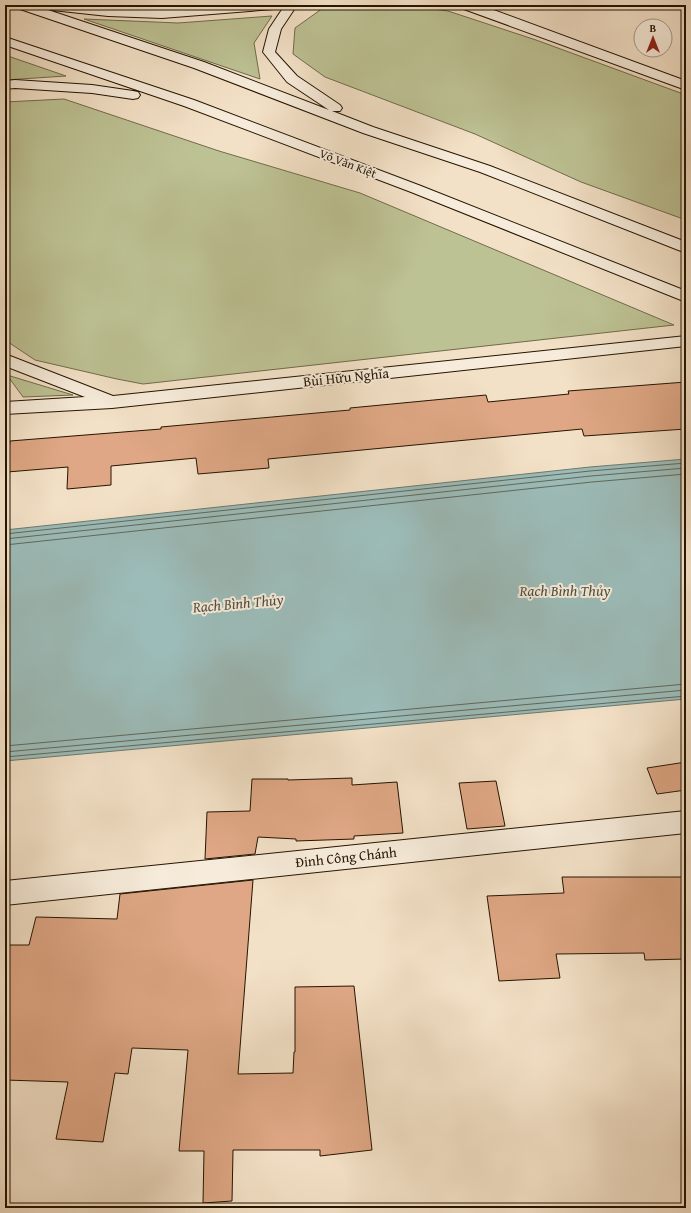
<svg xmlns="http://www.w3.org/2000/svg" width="691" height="1213" viewBox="0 0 691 1213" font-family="'Gentium Book Plus',serif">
	<rect width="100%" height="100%" fill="#f3e1c7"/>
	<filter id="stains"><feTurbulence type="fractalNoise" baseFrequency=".005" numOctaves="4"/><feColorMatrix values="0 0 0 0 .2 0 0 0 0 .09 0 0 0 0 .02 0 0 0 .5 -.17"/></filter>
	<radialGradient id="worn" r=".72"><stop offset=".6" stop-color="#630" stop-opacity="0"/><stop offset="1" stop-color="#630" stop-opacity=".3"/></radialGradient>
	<path fill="#bdc294" stroke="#706b4a" d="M 347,5 L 404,5 L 448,11 L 536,40 L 686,95 L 686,220 L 581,182 L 475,134 L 325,77 L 293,54 L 295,28 L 323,8 Z
		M 272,16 L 254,43 L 260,79 L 84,19 L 178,23 Z
		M 5,55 L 66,76 L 5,80 Z
		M 64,99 L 219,151 L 360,193 L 674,325 L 143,384 L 117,379 L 35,360 L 5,340 L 5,102 Z
		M 7,375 L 73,395 L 23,397 Z"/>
	<path fill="#9cbcb9" stroke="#6c796f" d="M 686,459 L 686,699 L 5,761 L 5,530 L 590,467 Z"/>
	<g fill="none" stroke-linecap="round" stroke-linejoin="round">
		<path stroke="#60685c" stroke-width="1" d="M 5,534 L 590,471 L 686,463
			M 5,539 L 591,476 L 686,468
			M 5,545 L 592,482 L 686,474
			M 5,746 L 686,684
			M 5,752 L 686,690
			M 5,757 L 686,696"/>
	</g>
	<path fill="#dfa785" stroke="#241400" d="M 686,382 L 686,429 L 584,436 L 582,429 L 268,459 L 269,468 L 198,474 L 196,458 L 111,466 L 111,485 L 67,489 L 68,467 L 7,472 L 10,441 L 161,429 L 161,427 L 350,410 L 350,408 L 486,395 L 488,402 L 569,394 L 568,391 Z
		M 686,762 L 686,790 L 657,794 L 647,768 Z
		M 352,778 L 352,785 L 397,782 L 403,833 L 354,836 L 354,839 L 296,841 L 296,839 L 258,837 L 255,854 L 205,859 L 207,812 L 250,811 L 252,779 L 288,779 L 288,780 Z
		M 496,781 L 505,826 L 467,829 L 459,783 Z
		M 562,877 L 686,877 L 686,959 L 645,960 L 644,953 L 556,954 L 560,978 L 499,981 L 487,896 L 564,893 Z
		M 253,880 L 238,1074 L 293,1073 L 294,1052 L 295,1052 L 295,987 L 354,986 L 372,1150 L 320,1156 L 320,1150 L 233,1150 L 232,1201 L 203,1203 L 204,1151 L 179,1151 L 188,1050 L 132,1048 L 128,1074 L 115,1073 L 103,1142 L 56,1139 L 68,1082 L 5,1080 L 5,966 L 10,945 L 29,945 L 36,917 L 117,919 L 120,894 Z"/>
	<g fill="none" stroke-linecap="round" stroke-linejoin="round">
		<defs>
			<path id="secondary" d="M 15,5 L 33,5 L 204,62 L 329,110 L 287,82 L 263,52 L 269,29 L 285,5 L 297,5 L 281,29 L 275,52 L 297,76 L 340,105 L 342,108 L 340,111 L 332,111 L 373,127 L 490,166 L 686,242 L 686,253 L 480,172 L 363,133 L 194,68 L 17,8 Z
				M 47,5 L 76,5 L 108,8 L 162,10 L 229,5 L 280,5 L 278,8 L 274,9 L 162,18 L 108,16 L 52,10 L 48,9 Z
				M 459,5 L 480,5 L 686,81 L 686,90 L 461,8 Z
				M 5,37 L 194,100 L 421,186 L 686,291 L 686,302 L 411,192 L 184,106 L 5,45 Z
				M 15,80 L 92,85 L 133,91 L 138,92 L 140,95 L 138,98 L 133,99 L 92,93 L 15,88 L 5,89 L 5,81 Z
				M 686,336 L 686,346 L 112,408 L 5,414 L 5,402 L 85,397 L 5,366 L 5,354 L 113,396 Z
				M 686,811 L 686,833 L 5,905 L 5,881 Z"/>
		</defs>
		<use href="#secondary" stroke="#241400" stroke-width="2"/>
		<use href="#secondary" fill="#f7ecdb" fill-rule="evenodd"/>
	</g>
	<g text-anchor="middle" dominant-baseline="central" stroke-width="4" stroke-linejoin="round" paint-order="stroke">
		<g font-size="12" fill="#241400" stroke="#f7ecdb">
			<text transform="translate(348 163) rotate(21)">Võ Văn Kiệt</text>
		</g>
		<g font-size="14" fill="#241400" stroke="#f7ecdb">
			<text transform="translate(346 377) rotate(-6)">Bùi Hữu Nghĩa</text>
			<text transform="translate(346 857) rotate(-6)">Đinh Công Chánh</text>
		</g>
		<g font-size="15" font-style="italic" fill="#4e4f41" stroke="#f7ecdb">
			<text x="565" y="590">Rạch Bình Thủy</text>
			<text transform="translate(238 603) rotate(-5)">Rạch Bình Thủy</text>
		</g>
	</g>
	<rect width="691" height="1213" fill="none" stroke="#f3e1c7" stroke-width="20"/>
	<rect x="6" y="6" width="679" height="1201" fill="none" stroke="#241400" stroke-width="2"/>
	<rect x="10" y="10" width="671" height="1193" fill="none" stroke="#241400"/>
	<g transform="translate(653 38)"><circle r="19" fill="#f7ecdb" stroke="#a39683"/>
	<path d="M0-3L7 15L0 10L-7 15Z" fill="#8f2418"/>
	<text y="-6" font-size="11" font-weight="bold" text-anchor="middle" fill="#241400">B</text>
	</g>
	<rect width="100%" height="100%" filter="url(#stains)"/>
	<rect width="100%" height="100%" fill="url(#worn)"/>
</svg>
